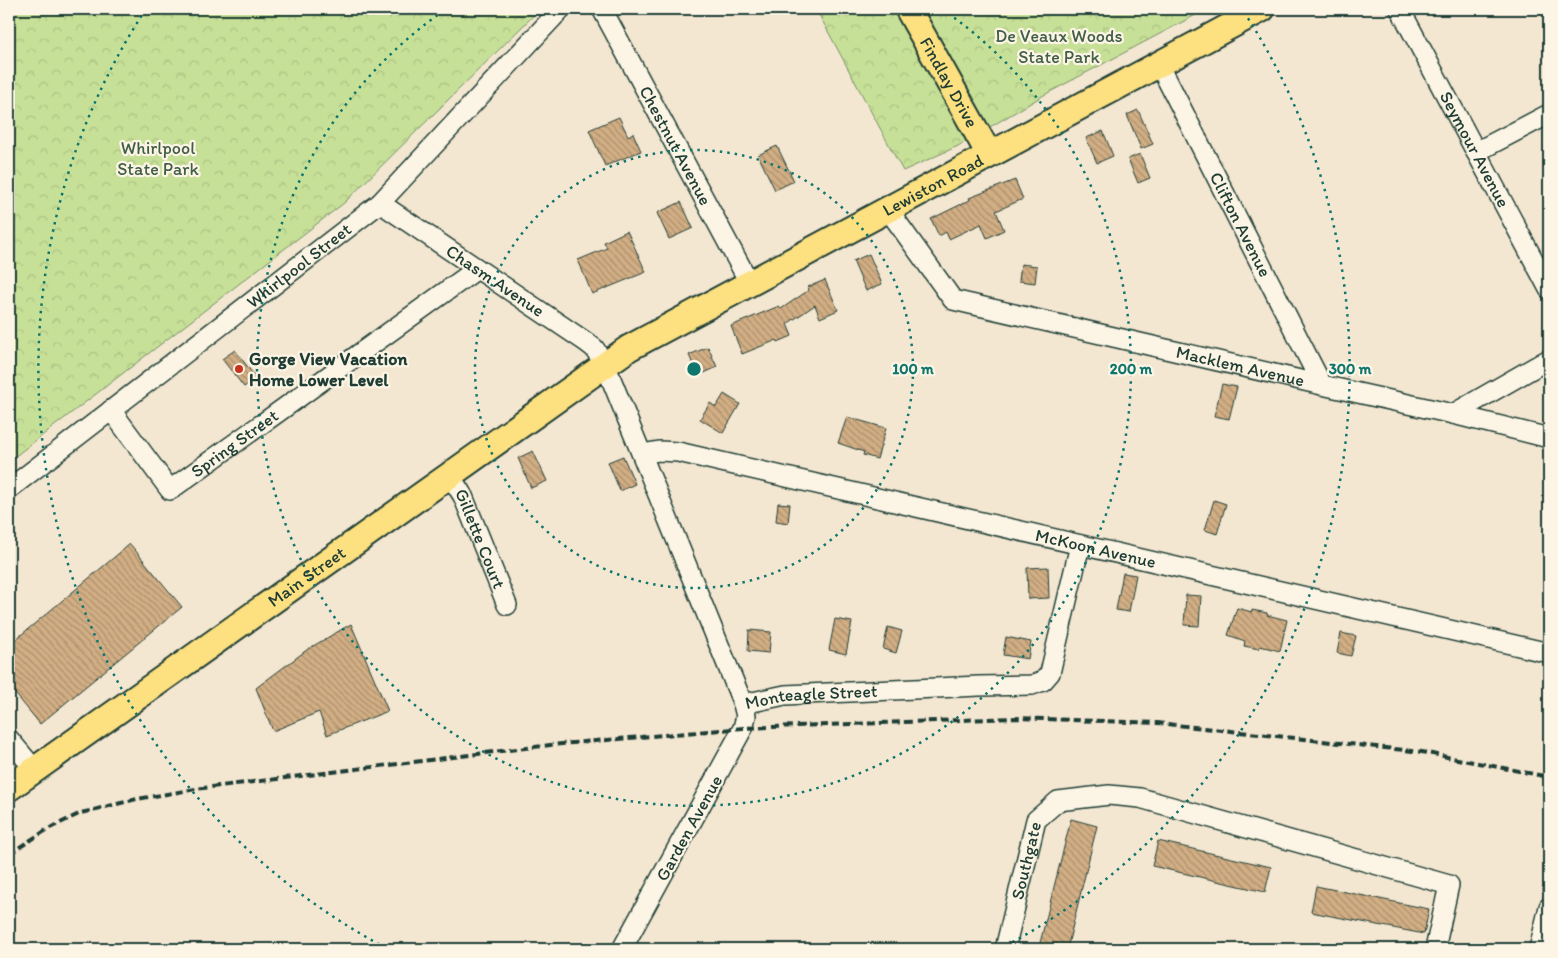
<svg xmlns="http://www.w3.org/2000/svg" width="1558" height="958" viewBox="0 0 1558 958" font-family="Itim,sans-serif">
	<defs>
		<pattern id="park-crowns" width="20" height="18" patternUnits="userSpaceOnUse" patternTransform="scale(1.25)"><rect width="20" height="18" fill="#c7e097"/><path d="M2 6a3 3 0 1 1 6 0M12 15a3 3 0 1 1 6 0" fill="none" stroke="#aac183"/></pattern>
		<pattern id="building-back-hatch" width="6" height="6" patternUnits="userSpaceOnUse" patternTransform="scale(1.25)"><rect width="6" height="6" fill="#d2ae84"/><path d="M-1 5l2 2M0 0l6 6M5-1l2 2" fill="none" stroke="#aa8f6d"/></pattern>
	</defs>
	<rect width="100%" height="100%" fill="#f4e7d2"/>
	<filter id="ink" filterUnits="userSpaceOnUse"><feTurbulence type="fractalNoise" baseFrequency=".02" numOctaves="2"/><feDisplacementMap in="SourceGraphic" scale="10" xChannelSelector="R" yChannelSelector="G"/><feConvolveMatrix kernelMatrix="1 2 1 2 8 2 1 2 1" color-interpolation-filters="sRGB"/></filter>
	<g filter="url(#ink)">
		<path fill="url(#park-crowns)" stroke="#738e66" d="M 9,9 L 540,9 L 344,203 L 9,461 Z
			M 816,9 L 1207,9 L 1044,95 L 958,146 L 903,171 Z"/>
		<path fill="url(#building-back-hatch)" stroke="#1f3d34" d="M 1138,110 L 1153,144 L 1141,149 L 1127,115 Z
			M 619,117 L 628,136 L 633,133 L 641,151 L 605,166 L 589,130 Z
			M 1103,131 L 1113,156 L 1097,163 L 1086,138 Z
			M 777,146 L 794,181 L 775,190 L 758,155 Z
			M 1140,154 L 1150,178 L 1138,183 L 1128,159 Z
			M 1015,180 L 1023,199 L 996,211 L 1004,230 L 987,238 L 981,224 L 949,239 L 946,232 L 939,236 L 931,219 L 970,200 L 969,198 Z
			M 681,202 L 693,228 L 669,239 L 657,213 Z
			M 627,231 L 646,272 L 592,294 L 578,260 L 607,248 L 604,242 Z
			M 869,254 L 882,284 L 866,291 L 853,261 Z
			M 1021,264 L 1037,266 L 1035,283 L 1019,281 Z
			M 825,280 L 838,310 L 820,318 L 815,305 L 787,324 L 792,336 L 778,342 L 777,340 L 742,354 L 731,326 L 779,306 L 781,309 L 809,290 L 808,287 Z
			M 708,347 L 717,367 L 698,376 L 689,355 Z
			M 235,350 L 256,378 L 244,387 L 222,359 Z
			M 1222,384 L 1237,387 L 1229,419 L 1214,416 Z
			M 724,394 L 740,404 L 723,433 L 700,419 L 710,403 L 716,407 Z
			M 847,417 L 886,428 L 877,459 L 863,455 L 864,452 L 838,443 Z
			M 533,451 L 547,481 L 531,488 L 518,458 Z
			M 623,456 L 635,484 L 620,491 L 608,462 Z
			M 1214,500 L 1226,504 L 1217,534 L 1205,530 Z
			M 778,503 L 790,504 L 788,523 L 776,521 Z
			M 130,544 L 182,607 L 40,724 L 9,686 L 9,645 Z
			M 1048,567 L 1049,598 L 1028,599 L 1027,568 Z
			M 1123,573 L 1136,575 L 1129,612 L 1116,610 Z
			M 1186,595 L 1201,596 L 1199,626 L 1184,625 Z
			M 1237,608 L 1252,612 L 1252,610 L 1267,613 L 1267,615 L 1287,620 L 1280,651 L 1260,646 L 1259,649 L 1244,646 L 1245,641 L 1228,635 Z
			M 835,619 L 852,622 L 846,654 L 829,650 Z
			M 351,624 L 388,711 L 327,735 L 319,712 L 273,731 L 256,688 L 308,649 Z
			M 888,627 L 902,631 L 896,653 L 883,649 Z
			M 749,630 L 771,632 L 769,653 L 748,651 Z
			M 1341,633 L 1356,636 L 1351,656 L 1337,653 Z
			M 1006,637 L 1031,642 L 1028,659 L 1003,655 Z
			M 1071,819 L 1097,826 L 1067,949 L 1047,949 L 1039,947 Z
			M 1158,841 L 1271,867 L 1265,892 L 1152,866 Z
			M 1316,886 L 1429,909 L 1424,934 L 1311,912 Z"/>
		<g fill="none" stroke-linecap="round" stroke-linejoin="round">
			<defs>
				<g id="minor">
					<path id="s1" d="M 602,9 L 749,282"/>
					<path id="s2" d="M 1400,9 L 1549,289"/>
					<path id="s3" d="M 1159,64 L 1322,385"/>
					<path d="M 1476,152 L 1549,114"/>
					<path id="s4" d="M 380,203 L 586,342 L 594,348 L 605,364 L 743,704 L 746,716 L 743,728 L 622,949"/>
					<path id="s5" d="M 887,208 L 953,300 L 1322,385 L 1453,414 L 1549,438"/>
					<path id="s6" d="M 111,410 L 170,490 L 477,269"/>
					<path d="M 1453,414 L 1549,359"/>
					<path id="s7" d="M 642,454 L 659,451 L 678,452 L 1549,653"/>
					<path id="s8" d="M 449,474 L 463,496 L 507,605"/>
					<path id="s9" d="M 9,489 L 380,203 L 561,9"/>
					<path id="s10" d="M 743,704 L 785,695 L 979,686 L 1032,685 L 1043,681 L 1050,673 L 1080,545"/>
					<path d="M 9,739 L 35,770"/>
					<path id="s11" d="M 1005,949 L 1036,820 L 1058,801 L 1109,795 L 1140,798 L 1449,885 L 1435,949"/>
					<path d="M 1539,949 L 1549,907"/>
				</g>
				<g id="major">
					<path id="s12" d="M 908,9 L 989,154"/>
					<path id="s13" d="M 9,788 L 629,348 L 1262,9"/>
				</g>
			</defs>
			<use href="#minor" stroke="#1f3d34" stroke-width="22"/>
			<use href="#major" stroke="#1f3d34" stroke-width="29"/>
			<use href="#minor" stroke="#fcf5e5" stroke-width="19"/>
			<use href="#major" stroke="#fde080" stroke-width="25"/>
			<path stroke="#1f3d34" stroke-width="4" stroke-dasharray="8 4" stroke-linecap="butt" d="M 9,854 L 48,829 L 81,813 L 137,799 L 196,789 L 550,745 L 743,728 L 1016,718 L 1158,723 L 1422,752 L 1549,777"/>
		</g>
	</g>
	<g fill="none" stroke="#0f766e" stroke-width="2.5" stroke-dasharray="2.5 5">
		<circle cx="694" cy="369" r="219"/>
		<path d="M942 9A437 437 0 1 1 446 9"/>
		<path d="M386 948A656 656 0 0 1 144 12M1244 12A656 656 0 0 1 1002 948"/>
	</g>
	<circle fill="#c8321e" stroke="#fcf5e5" stroke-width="2" cx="239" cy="369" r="5"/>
	<g text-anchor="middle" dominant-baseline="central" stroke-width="4.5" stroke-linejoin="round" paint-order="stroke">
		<g font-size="18" fill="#415e48" stroke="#fcf5e5">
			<text x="1059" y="36">De Veaux Woods<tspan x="1059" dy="21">State Park</tspan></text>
			<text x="158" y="148">Whirlpool<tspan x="158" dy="21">State Park</tspan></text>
		</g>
		<g font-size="18" fill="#1f3d34" stroke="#fcf5e5">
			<text stroke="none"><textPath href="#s12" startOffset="84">Findlay Drive</textPath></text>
			<text stroke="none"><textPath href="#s1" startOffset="155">Chestnut Avenue</textPath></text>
			<text stroke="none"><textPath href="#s2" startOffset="159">Seymour Avenue</textPath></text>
			<text stroke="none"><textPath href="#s13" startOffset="1105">Lewiston Road</textPath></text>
			<text stroke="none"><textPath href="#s3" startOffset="180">Clifton Avenue</textPath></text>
			<text stroke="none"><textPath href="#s9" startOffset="366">Whirlpool Street</textPath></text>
			<text stroke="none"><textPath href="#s4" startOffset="139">Chasm Avenue</textPath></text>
			<text stroke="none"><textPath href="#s5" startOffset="408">Macklem Avenue</textPath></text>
			<text stroke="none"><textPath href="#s6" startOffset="179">Spring Street</textPath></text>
			<text stroke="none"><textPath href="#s8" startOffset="72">Gillette Court</textPath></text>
			<text stroke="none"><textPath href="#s7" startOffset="465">McKoon Avenue</textPath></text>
			<text stroke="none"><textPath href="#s13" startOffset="365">Main Street</textPath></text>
			<text stroke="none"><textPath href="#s10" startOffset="69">Monteagle Street</textPath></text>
			<text transform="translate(689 828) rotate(-61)">Garden Avenue</text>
			<text stroke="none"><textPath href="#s11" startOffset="91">Southgate</textPath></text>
		</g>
		<g font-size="18" font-weight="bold" fill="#1f3d34" stroke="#fcf5e5" text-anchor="start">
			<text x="249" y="359">Gorge View Vacation<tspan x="249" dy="21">Home Lower Level</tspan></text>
		</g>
	</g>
	<circle cx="694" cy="369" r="8" fill="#0f766e" stroke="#fcf5e5" stroke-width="2.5"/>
	<g font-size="15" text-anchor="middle" font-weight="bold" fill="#0f766e" stroke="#fcf5e5" stroke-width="4.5" stroke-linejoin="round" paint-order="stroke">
		<text x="913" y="374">100 m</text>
		<text x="1131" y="374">200 m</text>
		<text x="1350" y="374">300 m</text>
	</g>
	<rect width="1558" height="958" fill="none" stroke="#fcf5e5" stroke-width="30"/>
	<rect x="15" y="15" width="1528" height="928" fill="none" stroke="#1f3d34" stroke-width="2" filter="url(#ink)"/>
</svg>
